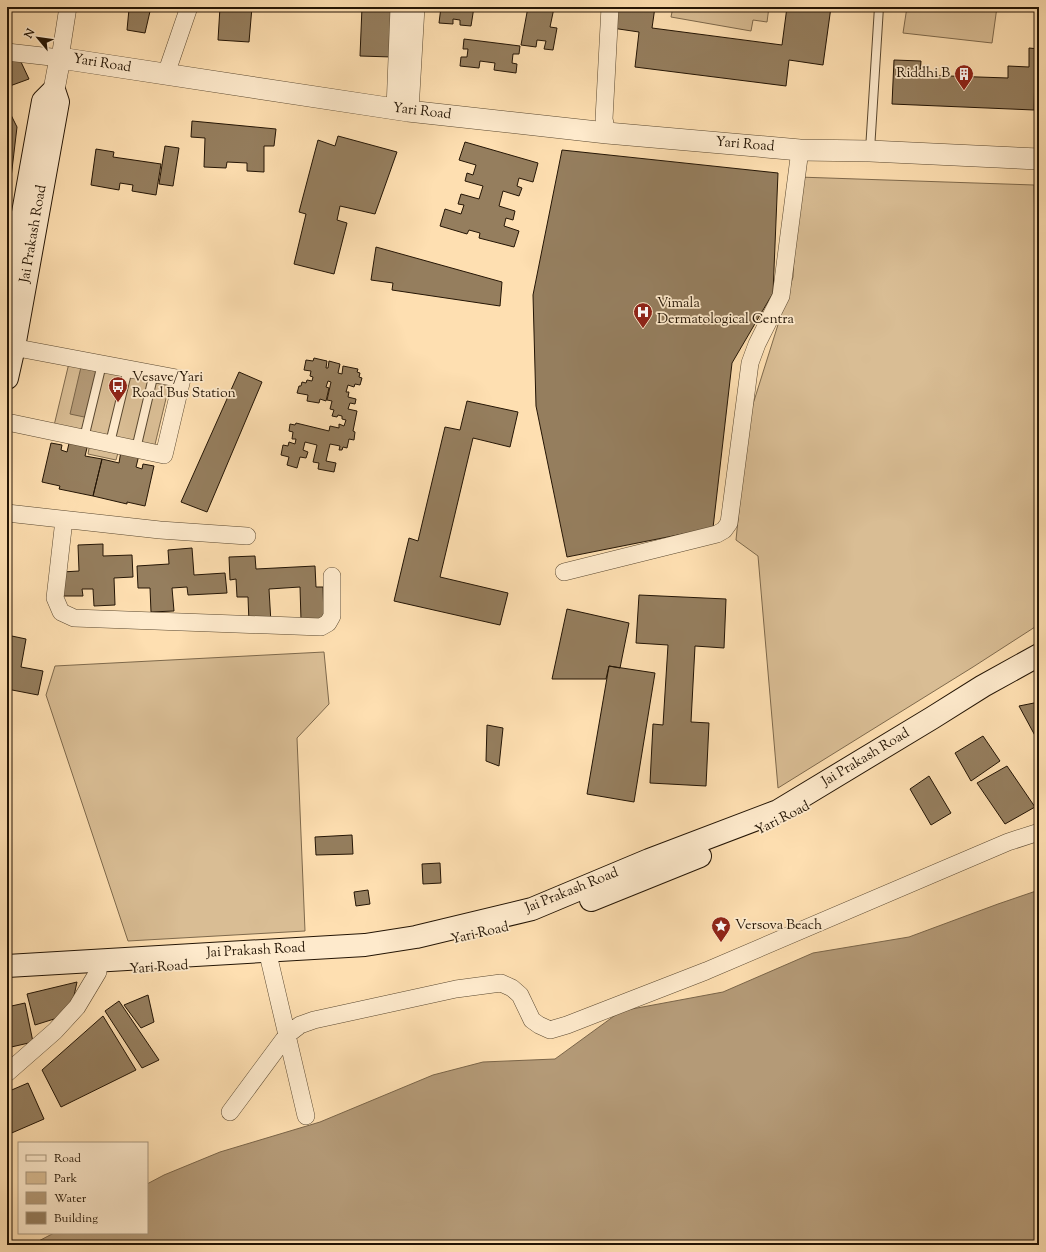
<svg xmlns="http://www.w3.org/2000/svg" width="1046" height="1252" viewBox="0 0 1046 1252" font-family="'Sorts Mill Goudy',serif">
	<rect width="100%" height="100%" fill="#fedfb1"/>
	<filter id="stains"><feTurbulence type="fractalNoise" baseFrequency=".005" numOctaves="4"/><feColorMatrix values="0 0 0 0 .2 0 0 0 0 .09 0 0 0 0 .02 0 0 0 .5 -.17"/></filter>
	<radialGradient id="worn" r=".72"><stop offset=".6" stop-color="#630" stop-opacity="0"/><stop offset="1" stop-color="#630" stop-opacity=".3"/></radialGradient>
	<path fill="#d9bd94" stroke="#7e694c" d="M 673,7 L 769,7 L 767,22 L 753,20 L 751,31 L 671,17 Z
		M 907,7 L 997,7 L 992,43 L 903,33 Z
		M 798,177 L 1034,185 L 1039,410 L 1039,614 L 1035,627 L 973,667 L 778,788 L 758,556 L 736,540 L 748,420 L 793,277 Z
		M 69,363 L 169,386 L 152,457 L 119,449 L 116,460 L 88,454 L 90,443 L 52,434 Z
		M 324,652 L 329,704 L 297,738 L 305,931 L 128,941 L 46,695 L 55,666 Z"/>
	<path fill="#b49a77" stroke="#7a6549" d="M 81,367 L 100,371 L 89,418 L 70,414 Z
		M 1039,890 L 1039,1245 L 31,1245 L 54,1233 L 147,1233 L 147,1184 L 164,1175 L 220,1152 L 320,1122 L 433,1075 L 483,1062 L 555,1059 L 621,1011 L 723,992 L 813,953 L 909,937 L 998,904 Z"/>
	<path fill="#957e5e" stroke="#241505" d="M 123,7 L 151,7 L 145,33 L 127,30 L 129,9 Z
		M 220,7 L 252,7 L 249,42 L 218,40 Z
		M 362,7 L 394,7 L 392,57 L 360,56 Z
		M 441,7 L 474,7 L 471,26 L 460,25 L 460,20 L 453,19 L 453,24 L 439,23 Z
		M 528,7 L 560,7 L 560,9 L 554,8 L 550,27 L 557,28 L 553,50 L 544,49 L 546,41 L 537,40 L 536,47 L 521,45 Z
		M 616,7 L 655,7 L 652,28 L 782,45 L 787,7 L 831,7 L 823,65 L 789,60 L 786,86 L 635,67 L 639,32 L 612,28 Z
		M 464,39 L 520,46 L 519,54 L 513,54 L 512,63 L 517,64 L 516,73 L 494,70 L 495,63 L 480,61 L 479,68 L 460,66 L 461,57 L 467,57 L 468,49 L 463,49 Z
		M 1029,48 L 1039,49 L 1039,75 L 1035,75 L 1034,110 L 892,104 L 894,60 L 921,61 L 920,75 L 1008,78 L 1008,66 L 1029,67 Z
		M 7,55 L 21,62 L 29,79 L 7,87 Z
		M 7,107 L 17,127 L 7,212 Z
		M 192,121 L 276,129 L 274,146 L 264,146 L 264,172 L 247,171 L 247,163 L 227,162 L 226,168 L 204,167 L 205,138 L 191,137 Z
		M 338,136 L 397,152 L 375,214 L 340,206 L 337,220 L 347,223 L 334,274 L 294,264 L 306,214 L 299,212 L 318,140 L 335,146 Z
		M 465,142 L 538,163 L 533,182 L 519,178 L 517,186 L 522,188 L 519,196 L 503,191 L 499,206 L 515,211 L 513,220 L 506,218 L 504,226 L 519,231 L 514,247 L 479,238 L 480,233 L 469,230 L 467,234 L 440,226 L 445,209 L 461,214 L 464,205 L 458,204 L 461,194 L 479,199 L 483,186 L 465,181 L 467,173 L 473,175 L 476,165 L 459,160 Z
		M 165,146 L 179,148 L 173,186 L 159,184 Z
		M 96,149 L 114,152 L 113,157 L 161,164 L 156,195 L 132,191 L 133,185 L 120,183 L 119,190 L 91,185 Z
		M 562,150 L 778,173 L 773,293 L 732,363 L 713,528 L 567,557 L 536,406 L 533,295 Z
		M 376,247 L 502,282 L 500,306 L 392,290 L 393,283 L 371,280 Z
		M 314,358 L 327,361 L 326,368 L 328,368 L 329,361 L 340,364 L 338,373 L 342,374 L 343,366 L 358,369 L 357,372 L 360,373 L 359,377 L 362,378 L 360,385 L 355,384 L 354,387 L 348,385 L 346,392 L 349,392 L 348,397 L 356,399 L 355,404 L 350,403 L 348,409 L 357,411 L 353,431 L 355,432 L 354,440 L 349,439 L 347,448 L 343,447 L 342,450 L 339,450 L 340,446 L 330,444 L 326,461 L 336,463 L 334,472 L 318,469 L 319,463 L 313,462 L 317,445 L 305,442 L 303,450 L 308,452 L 306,458 L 300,457 L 297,468 L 287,465 L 289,457 L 281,455 L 283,445 L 288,446 L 289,442 L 295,444 L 296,439 L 292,439 L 293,432 L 289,431 L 290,424 L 295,425 L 296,423 L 329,431 L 330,426 L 339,428 L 339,424 L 344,426 L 346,420 L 342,419 L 342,416 L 338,415 L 337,417 L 332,416 L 334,410 L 330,409 L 332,401 L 327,400 L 331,382 L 328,381 L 326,387 L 329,388 L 326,401 L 320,399 L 319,403 L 307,401 L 308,395 L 297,393 L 299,386 L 301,386 L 302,382 L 306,383 L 307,380 L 312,381 L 313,377 L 310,376 L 311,371 L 304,370 L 306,360 L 313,361 Z
		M 239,372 L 262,382 L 207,512 L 181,502 Z
		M 467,401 L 518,412 L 510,447 L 473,438 L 440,577 L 508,593 L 500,625 L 394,601 L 409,538 L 418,541 L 445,427 L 460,430 Z
		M 70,439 L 88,444 L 85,456 L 102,459 L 93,496 L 59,489 L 60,486 L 42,482 L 51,443 L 62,445 L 61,450 L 67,452 Z
		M 121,451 L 139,455 L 136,467 L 142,469 L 143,464 L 154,466 L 145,506 L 127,502 L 127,504 L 93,496 L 102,459 L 119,463 Z
		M 103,544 L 103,556 L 132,555 L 133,577 L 114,578 L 115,605 L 94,606 L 93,589 L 82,589 L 83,596 L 63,596 L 62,572 L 79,571 L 78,545 Z
		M 192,548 L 194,575 L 225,573 L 227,593 L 188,595 L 187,587 L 172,588 L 174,611 L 151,612 L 150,588 L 138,588 L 137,566 L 169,564 L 168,550 Z
		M 255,556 L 256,569 L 315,566 L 316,587 L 323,587 L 324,618 L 301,620 L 300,587 L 269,589 L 271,623 L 249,623 L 248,597 L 237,597 L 236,579 L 230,580 L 229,557 Z
		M 639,595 L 726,599 L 724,648 L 695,646 L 691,722 L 709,723 L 706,786 L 650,783 L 653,724 L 663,725 L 668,645 L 636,643 Z
		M 7,601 L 10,602 L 7,618 Z
		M 567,609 L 629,623 L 620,668 L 609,666 L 606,679 L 552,679 Z
		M 7,635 L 26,639 L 21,667 L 43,671 L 38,695 L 7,689 Z
		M 609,666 L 655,673 L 634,802 L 587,794 Z
		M 1039,702 L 1039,743 L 1019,706 Z
		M 487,725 L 503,728 L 499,766 L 486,761 Z
		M 983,736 L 1000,761 L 971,781 L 955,753 Z
		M 1007,766 L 1035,807 L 1005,824 L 977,783 Z
		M 929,776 L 951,813 L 931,825 L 910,789 Z
		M 352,835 L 353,854 L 316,855 L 315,837 Z
		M 440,863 L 441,883 L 423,884 L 422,864 Z
		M 368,890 L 370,904 L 356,906 L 354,892 Z
		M 77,982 L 70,1014 L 35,1025 L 27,994 Z
		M 148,995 L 154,1022 L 141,1028 L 124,1005 Z
		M 119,1001 L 159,1060 L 142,1068 L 105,1011 Z
		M 25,1003 L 33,1042 L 7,1048 L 7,1007 Z
		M 103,1016 L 136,1070 L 61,1107 L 42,1070 Z
		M 28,1083 L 44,1119 L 7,1135 L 7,1092 Z"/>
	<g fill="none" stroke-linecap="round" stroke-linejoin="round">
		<defs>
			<path id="service" d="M 870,150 L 879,7
				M 84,438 L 102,364
				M 110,443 L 128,369
				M 136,449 L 154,373"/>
			<path id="minor" d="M 7,52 L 60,58 L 68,7
				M 166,74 L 189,7
				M 395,109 L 399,7
				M 607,133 L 604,119 L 610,7
				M 7,346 L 182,379 L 164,455 L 7,422
				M 7,513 L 160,530 L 247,536
				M 64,520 L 55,598 L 61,612 L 74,618 L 321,627 L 328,623 L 332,616 L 332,576
				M 564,572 L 717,534 L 724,530 L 729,523 L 750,363 L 757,344 L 781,296 L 800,150
				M 267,950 L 306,1116
				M 7,1073 L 55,1031 L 77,1007 L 98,972 L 98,960
				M 230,1112 L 287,1035 L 300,1025 L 314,1020 L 456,989 L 501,983 L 512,988 L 520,995 L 532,1020 L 539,1025 L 550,1030 L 567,1025 L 706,971 L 1008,842 L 1039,832"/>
			<path id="tertiary" d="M 54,90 L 60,58 L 408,111 L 607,133 L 800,150 L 870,151 L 1039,159
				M 408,111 L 414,7"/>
			<path id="secondary" d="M 7,302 L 43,101 L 54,90 L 58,102 L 14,347 L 7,378
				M 591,900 L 700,856
				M 7,966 L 365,945 L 416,937 L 532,909 L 649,860 L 778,811 L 932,718 L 983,686 L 1039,655"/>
		</defs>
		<use href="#service" stroke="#5a4830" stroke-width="10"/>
		<use href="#minor" stroke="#5a4830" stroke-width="18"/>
		<use href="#tertiary" stroke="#5a4830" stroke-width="22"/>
		<use href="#secondary" stroke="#241505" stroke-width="24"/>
		<use href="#service" stroke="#feeacc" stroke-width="8"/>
		<use href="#minor" stroke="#feeacc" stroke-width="17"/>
		<use href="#tertiary" stroke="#feeacc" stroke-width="21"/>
		<use href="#secondary" stroke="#feeacc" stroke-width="22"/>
	</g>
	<defs>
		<symbol id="building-pin" viewBox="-11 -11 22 30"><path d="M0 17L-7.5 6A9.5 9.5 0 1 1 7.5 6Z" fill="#8f2418" stroke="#feeacc"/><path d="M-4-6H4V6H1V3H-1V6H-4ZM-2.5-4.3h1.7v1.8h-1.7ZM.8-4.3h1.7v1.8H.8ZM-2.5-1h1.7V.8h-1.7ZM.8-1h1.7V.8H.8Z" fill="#fff"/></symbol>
		<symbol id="hospital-pin" viewBox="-11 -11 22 30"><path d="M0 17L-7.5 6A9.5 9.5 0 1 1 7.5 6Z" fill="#8f2418" stroke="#feeacc"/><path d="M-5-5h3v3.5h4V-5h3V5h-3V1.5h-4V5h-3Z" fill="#fff"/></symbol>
		<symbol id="bus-pin" viewBox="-11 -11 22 30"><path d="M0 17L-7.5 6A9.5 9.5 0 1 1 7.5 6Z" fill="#8f2418" stroke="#feeacc"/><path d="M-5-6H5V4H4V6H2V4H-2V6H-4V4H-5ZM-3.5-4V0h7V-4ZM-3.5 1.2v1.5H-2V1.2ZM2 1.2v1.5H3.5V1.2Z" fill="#fff"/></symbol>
		<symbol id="sight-pin" viewBox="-11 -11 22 30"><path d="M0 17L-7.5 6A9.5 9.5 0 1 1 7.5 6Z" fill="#8f2418" stroke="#feeacc"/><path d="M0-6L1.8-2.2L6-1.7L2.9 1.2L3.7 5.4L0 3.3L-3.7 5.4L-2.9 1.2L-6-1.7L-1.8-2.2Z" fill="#fff"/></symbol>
	</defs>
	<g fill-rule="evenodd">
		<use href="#building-pin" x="953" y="63" width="22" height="30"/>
		<use href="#hospital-pin" x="632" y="301" width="22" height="30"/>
		<use href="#bus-pin" x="107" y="375" width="22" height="30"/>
		<use href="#sight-pin" x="710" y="915" width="22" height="30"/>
	</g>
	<g text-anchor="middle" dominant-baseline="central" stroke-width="3.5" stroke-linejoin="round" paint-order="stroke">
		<g font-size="14" fill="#241505" stroke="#feeacc">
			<text transform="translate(102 64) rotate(9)">Yari Road</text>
			<text transform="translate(422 112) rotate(7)">Yari Road</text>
			<text transform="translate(745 145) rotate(5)">Yari Road</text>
			<text transform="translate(34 234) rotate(-80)">Jai Prakash Road</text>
			<text transform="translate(866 758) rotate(-31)">Jai Prakash Road</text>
			<text transform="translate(783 819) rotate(-27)">Yari Road</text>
			<text transform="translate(572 891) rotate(-22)">Jai Prakash Road</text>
			<text transform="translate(480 934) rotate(-13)">Yari Road</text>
			<text transform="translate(256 951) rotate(-3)">Jai Prakash Road</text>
			<text transform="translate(159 968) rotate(-4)">Yari Road</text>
		</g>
		<g font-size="14" fill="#241505" stroke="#feeacc" text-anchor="start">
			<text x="950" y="74" text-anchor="end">Riddhi B</text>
			<text x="657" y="304">Vimala<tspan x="657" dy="16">Dermatological Centra</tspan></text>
			<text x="132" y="378">Vesave/Yari<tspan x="132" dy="16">Road Bus Station</tspan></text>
			<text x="735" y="926">Versova Beach</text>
		</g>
	</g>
	<rect width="1046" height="1252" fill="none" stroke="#fedfb1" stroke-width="24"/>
	<rect x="8" y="8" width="1030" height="1236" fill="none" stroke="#241505" stroke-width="2"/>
	<rect x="12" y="12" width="1022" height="1228" fill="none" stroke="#241505"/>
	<rect x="18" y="1142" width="130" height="92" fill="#feeacc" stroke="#a7957c"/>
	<rect x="26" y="1155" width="20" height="6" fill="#feeacc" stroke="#a7957c"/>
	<text x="54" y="1162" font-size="12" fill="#241505">Road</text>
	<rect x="26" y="1172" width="20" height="12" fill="#d9bd94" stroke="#a7957c"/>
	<text x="54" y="1182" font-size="12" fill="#241505">Park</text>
	<rect x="26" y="1192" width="20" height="12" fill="#b49a77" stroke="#a7957c"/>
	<text x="54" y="1202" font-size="12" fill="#241505">Water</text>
	<rect x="26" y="1212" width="20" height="12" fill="#957e5e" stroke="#a7957c"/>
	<text x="54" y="1222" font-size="12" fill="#241505">Building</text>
	<g transform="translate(38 38) rotate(299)" stroke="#feeacc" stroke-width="3" paint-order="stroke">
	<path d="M0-3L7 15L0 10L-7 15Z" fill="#241505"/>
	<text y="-6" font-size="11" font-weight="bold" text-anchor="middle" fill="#241505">N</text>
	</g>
	<rect width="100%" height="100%" filter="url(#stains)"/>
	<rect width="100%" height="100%" fill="url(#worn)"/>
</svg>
